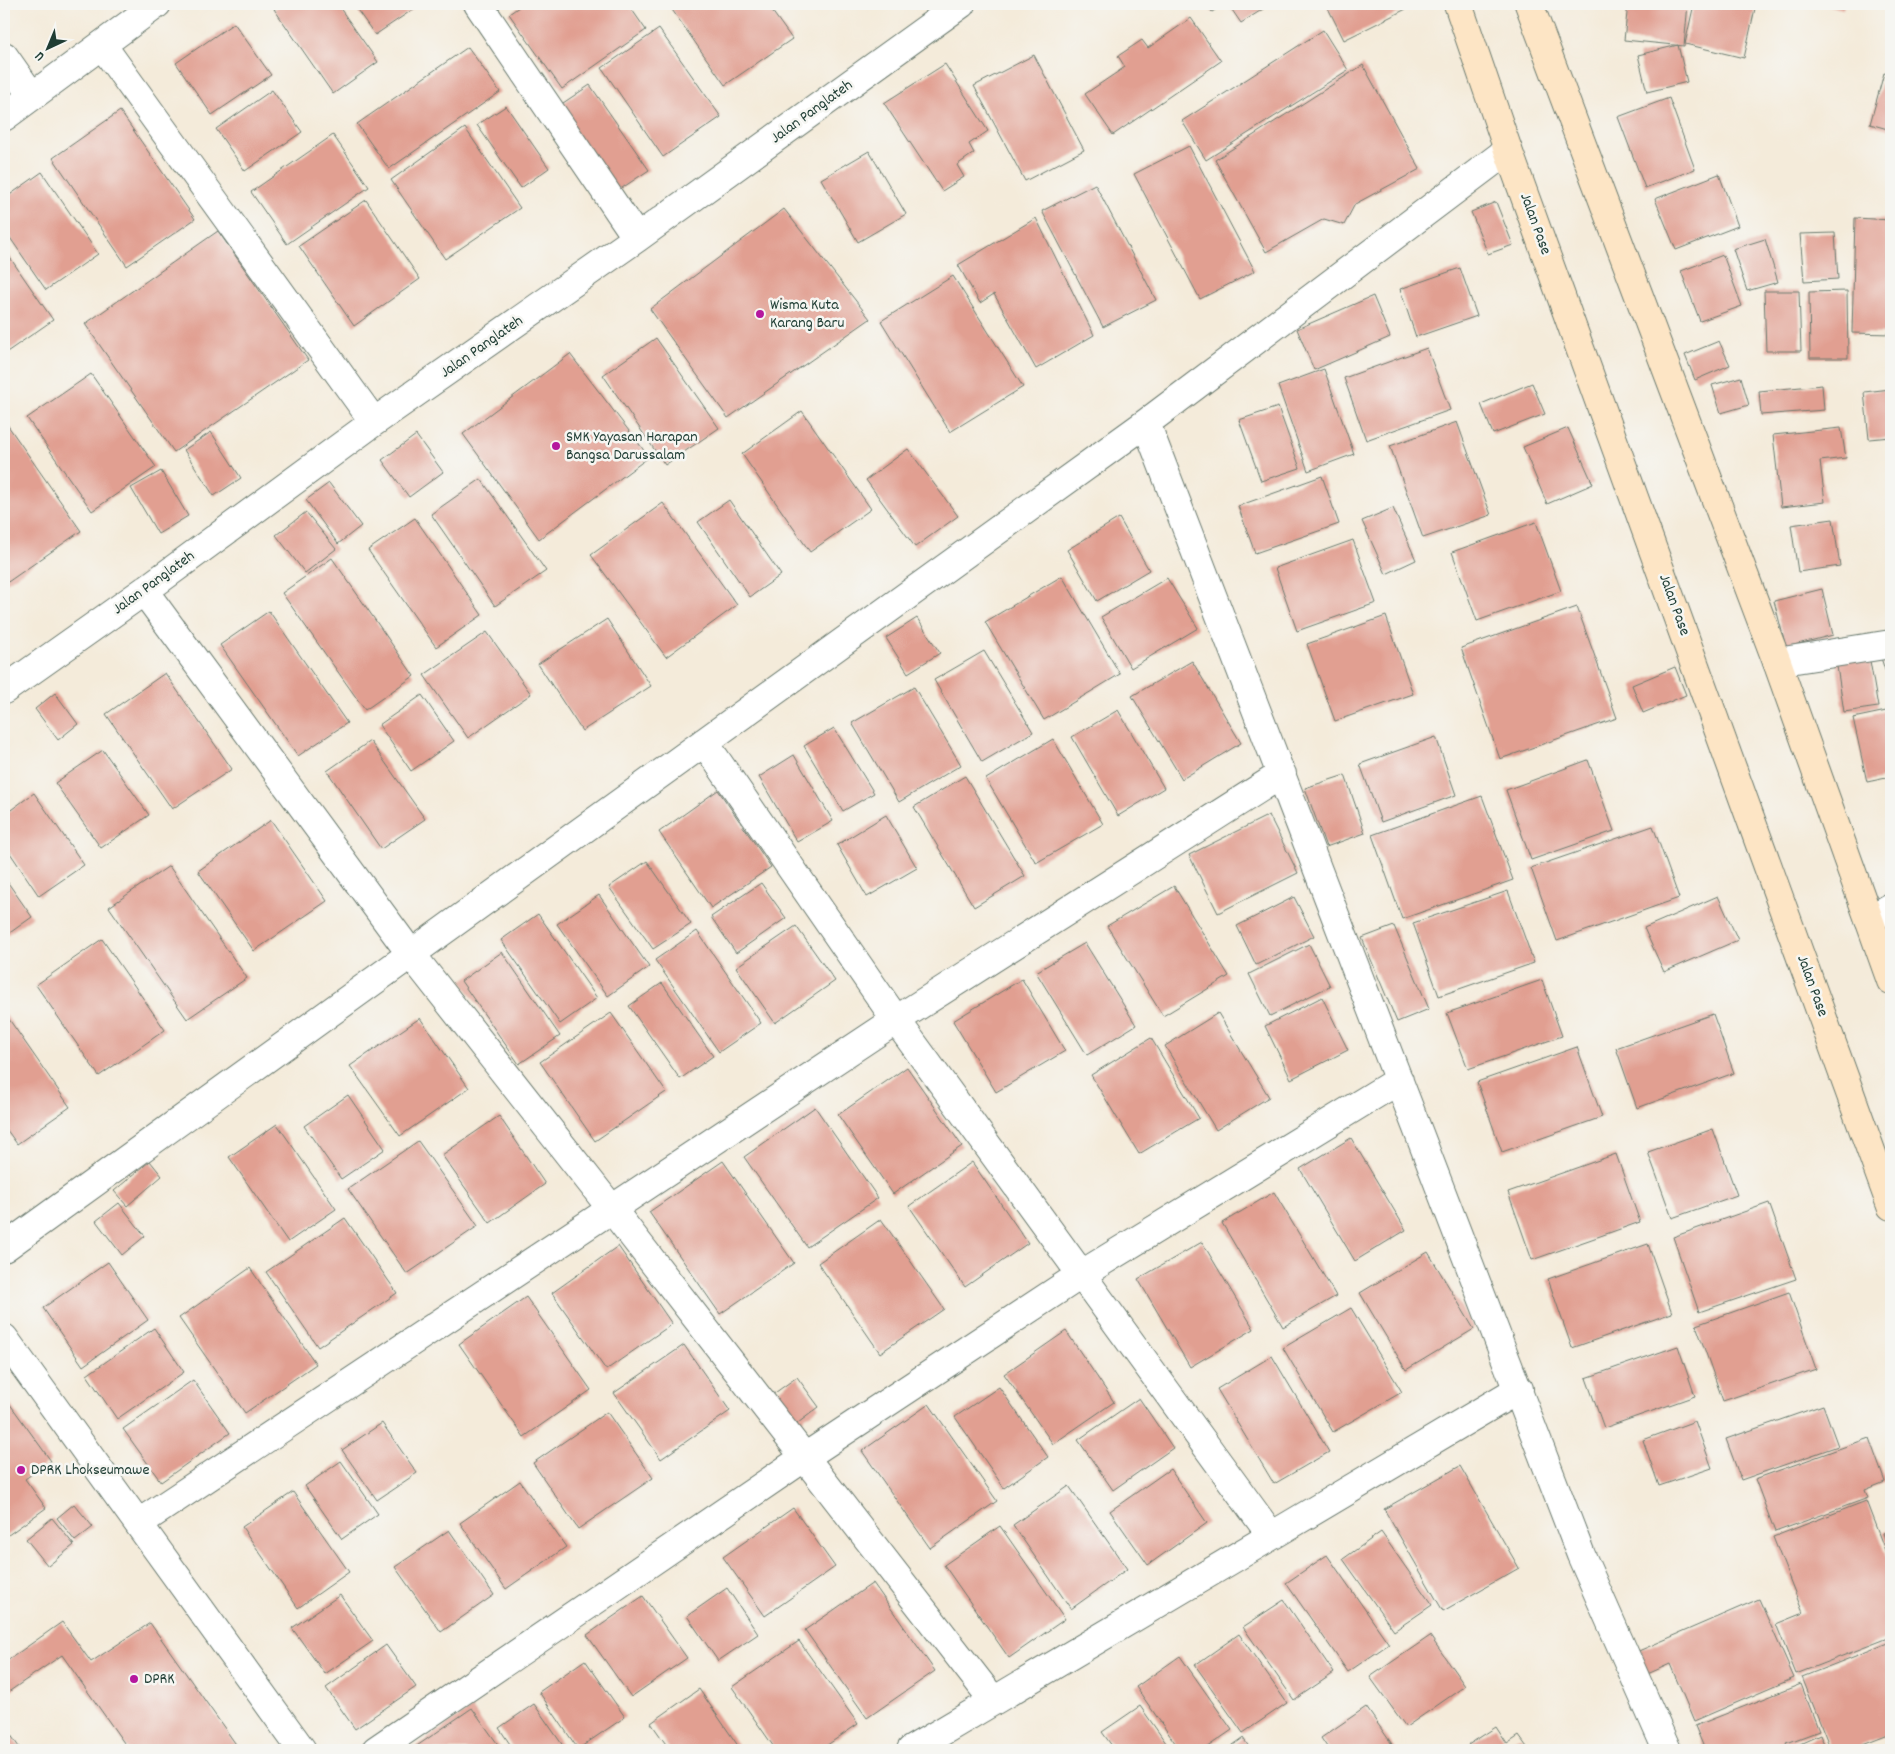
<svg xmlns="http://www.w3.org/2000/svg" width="1895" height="1754" viewBox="0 0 1895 1754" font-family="Dekko,sans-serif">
	<rect width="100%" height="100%" fill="#f6f6f2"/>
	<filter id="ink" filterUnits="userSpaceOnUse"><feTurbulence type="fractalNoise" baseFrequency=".02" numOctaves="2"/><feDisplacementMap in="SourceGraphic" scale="10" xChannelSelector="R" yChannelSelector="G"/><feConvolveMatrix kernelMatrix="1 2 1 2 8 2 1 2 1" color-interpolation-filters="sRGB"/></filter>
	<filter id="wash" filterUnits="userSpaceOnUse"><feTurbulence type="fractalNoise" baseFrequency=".0096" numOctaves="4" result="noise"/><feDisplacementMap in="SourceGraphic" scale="20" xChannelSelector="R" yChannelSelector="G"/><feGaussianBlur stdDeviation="1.12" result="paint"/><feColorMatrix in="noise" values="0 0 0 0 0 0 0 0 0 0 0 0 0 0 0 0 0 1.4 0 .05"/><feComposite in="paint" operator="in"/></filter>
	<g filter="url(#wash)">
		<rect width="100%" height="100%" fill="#f4ebda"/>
		<g id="blocks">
			<path fill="#e19f91" d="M 282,4 L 337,4 L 378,62 L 333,94 L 274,9 Z
				M 353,4 L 421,4 L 375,35 Z
				M 523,4 L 628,4 L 646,30 L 562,89 L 509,14 Z
				M 668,4 L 767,4 L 792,39 L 725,85 Z
				M 1206,4 L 1224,4 L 1212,12 Z
				M 1228,4 L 1271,4 L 1241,23 Z
				M 1326,4 L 1416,4 L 1344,40 Z
				M 1628,4 L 1688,4 L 1684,46 L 1624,40 Z
				M 1694,4 L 1756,4 L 1744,58 L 1685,44 Z
				M 1822,4 L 1844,4 L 1843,9 Z
				M 1191,18 L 1221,61 L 1113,135 L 1085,94 L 1125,67 L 1118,56 L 1142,40 L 1148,48 Z
				M 234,23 L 271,75 L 212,115 L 176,63 Z
				M 659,29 L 721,117 L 663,157 L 602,68 Z
				M 1323,30 L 1348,70 L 1206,160 L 1182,121 Z
				M 1678,45 L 1687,82 L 1647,92 L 1638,55 Z
				M 468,47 L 500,92 L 389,169 L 357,124 Z
				M 1034,55 L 1084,150 L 1025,181 L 974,86 Z
				M 945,64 L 988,131 L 969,144 L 974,153 L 957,165 L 964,177 L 942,191 L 884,103 Z
				M 1363,65 L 1420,169 L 1355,204 L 1344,225 L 1324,219 L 1266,252 L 1215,160 Z
				M 1884,73 L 1891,75 L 1891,130 L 1870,124 Z
				M 590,85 L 649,170 L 616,192 L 557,107 Z
				M 272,90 L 302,132 L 245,171 L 216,129 Z
				M 1669,98 L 1695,169 L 1645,188 L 1618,117 Z
				M 506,106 L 549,168 L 521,188 L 477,125 Z
				M 120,111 L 195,219 L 127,266 L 53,158 Z
				M 465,128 L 520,208 L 445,259 L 391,180 Z
				M 333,135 L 369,187 L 287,244 L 251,192 Z
				M 1189,146 L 1255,271 L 1200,299 L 1134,174 Z
				M 869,151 L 906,214 L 858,242 L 821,179 Z
				M 42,172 L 98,254 L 46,290 L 4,229 L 4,199 Z
				M 1719,174 L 1738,226 L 1676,250 L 1655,199 Z
				M 1095,184 L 1156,300 L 1103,327 L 1042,211 Z
				M 366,200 L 420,279 L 354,326 L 299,246 Z
				M 1496,202 L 1513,245 L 1488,254 L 1471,212 Z
				M 784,209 L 870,319 L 728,418 L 650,309 Z
				M 1036,218 L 1094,335 L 1036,369 L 994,294 L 980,303 L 958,265 Z
				M 1855,218 L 1891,220 L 1891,334 L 1852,333 Z
				M 218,231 L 308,360 L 174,452 L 85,324 Z
				M 1835,233 L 1838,279 L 1804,281 L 1800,234 Z
				M 1765,239 L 1778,282 L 1747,291 L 1733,249 Z
				M 4,249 L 53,320 L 4,354 Z
				M 1723,255 L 1742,306 L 1700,321 L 1681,271 Z
				M 1460,268 L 1477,316 L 1416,337 L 1400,289 Z
				M 953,276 L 1023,387 L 950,432 L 881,321 Z
				M 1764,291 L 1799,291 L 1801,351 L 1766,351 Z
				M 1847,291 L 1848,358 L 1810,358 L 1809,292 Z
				M 1373,296 L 1390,337 L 1314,370 L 1297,329 Z
				M 656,338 L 719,428 L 665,465 L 603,375 Z
				M 1719,341 L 1730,365 L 1695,380 L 1685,355 Z
				M 1427,348 L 1450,410 L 1366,440 L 1344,378 Z
				M 570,354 L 649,457 L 539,539 L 463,434 Z
				M 1324,369 L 1354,454 L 1308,471 L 1278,386 Z
				M 91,374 L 156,467 L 92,511 L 27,418 Z
				M 1741,377 L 1749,405 L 1721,413 L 1712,385 Z
				M 1532,383 L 1545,414 L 1493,434 L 1481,404 Z
				M 1822,385 L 1824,410 L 1761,415 L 1759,391 Z
				M 1891,389 L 1891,437 L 1869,439 L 1864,392 Z
				M 1278,407 L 1300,468 L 1261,481 L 1239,420 Z
				M 802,411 L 871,509 L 810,552 L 742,454 Z
				M 4,420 L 81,531 L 5,584 L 4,582 Z
				M 1457,422 L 1491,515 L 1423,538 L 1390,446 Z
				M 1568,428 L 1593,484 L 1547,504 L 1523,447 Z
				M 1841,428 L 1846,458 L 1820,461 L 1825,502 L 1781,507 L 1773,435 Z
				M 211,432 L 241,478 L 214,496 L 184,450 Z
				M 416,435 L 443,472 L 409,497 L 382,460 Z
				M 908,449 L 958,516 L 915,547 L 866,480 Z
				M 161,471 L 188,516 L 158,534 L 131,488 Z
				M 1322,476 L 1339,524 L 1255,553 L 1238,506 Z
				M 481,479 L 546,571 L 495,606 L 431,514 Z
				M 329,483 L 361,526 L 338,544 L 306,500 Z
				M 729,500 L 781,575 L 750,597 L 698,522 Z
				M 663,503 L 737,605 L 666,657 L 591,555 Z
				M 1393,508 L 1416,560 L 1386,574 L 1362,521 Z
				M 306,512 L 336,549 L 305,573 L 276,535 Z
				M 415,518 L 482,615 L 436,647 L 368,550 Z
				M 1119,518 L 1149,570 L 1097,601 L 1067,550 Z
				M 1833,519 L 1840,566 L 1798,572 L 1791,525 Z
				M 1536,522 L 1561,591 L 1477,621 L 1452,552 Z
				M 1353,540 L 1376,603 L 1297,631 L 1275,568 Z
				M 332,558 L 414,676 L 365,710 L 282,593 Z
				M 1062,576 L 1120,674 L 1044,720 L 985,622 Z
				M 1167,578 L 1198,628 L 1131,668 L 1101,617 Z
				M 1822,589 L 1833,635 L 1786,647 L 1774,601 Z
				M 1577,607 L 1617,718 L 1500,759 L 1461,648 Z
				M 269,611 L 347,723 L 298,756 L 220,645 Z
				M 1386,616 L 1413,694 L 1335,721 L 1307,644 Z
				M 917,618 L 940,653 L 908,673 L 886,638 Z
				M 607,619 L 651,686 L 582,731 L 538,664 Z
				M 487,632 L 531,694 L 468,738 L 424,675 Z
				M 984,651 L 1033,732 L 982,762 L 934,680 Z
				M 1869,655 L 1878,707 L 1844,712 L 1836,660 Z
				M 1891,655 L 1891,688 L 1881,658 Z
				M 1192,661 L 1241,743 L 1182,779 L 1132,696 Z
				M 1675,667 L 1686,695 L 1643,713 L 1632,685 Z
				M 165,673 L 232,769 L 172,809 L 106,714 Z
				M 914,687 L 961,765 L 899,802 L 852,723 Z
				M 55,693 L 78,724 L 58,740 L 35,709 Z
				M 422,695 L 454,741 L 411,771 L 379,725 Z
				M 1118,710 L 1164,788 L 1118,816 L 1072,737 Z
				M 1891,710 L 1891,777 L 1867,782 L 1853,718 Z
				M 834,728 L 874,793 L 843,811 L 804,746 Z
				M 1436,737 L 1456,795 L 1381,822 L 1360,764 Z
				M 1053,739 L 1103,824 L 1036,863 L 986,779 Z
				M 370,741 L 425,819 L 381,849 L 327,771 Z
				M 103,750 L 149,815 L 101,848 L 55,783 Z
				M 794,755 L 833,821 L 797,842 L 759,777 Z
				M 1588,760 L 1614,831 L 1531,860 L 1506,790 Z
				M 1345,775 L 1365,833 L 1326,847 L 1305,788 Z
				M 965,776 L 1025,876 L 974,907 L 914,807 Z
				M 718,790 L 771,867 L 711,908 L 659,832 Z
				M 34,793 L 84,865 L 39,896 L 4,844 L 4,815 Z
				M 1482,796 L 1513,880 L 1402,919 L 1372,835 Z
				M 886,815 L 917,868 L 867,897 L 837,845 Z
				M 1269,815 L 1298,873 L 1218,913 L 1189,855 Z
				M 271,820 L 327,901 L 254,951 L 198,871 Z
				M 1653,826 L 1679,898 L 1557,941 L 1531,868 Z
				M 647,861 L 691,924 L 653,949 L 609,887 Z
				M 169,866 L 247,978 L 187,1019 L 109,907 Z
				M 4,877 L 32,917 L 4,937 Z
				M 761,883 L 786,918 L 736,953 L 711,917 Z
				M 1174,886 L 1229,976 L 1163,1016 L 1107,926 Z
				M 1508,891 L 1534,963 L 1439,996 L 1413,923 Z
				M 599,895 L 649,967 L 608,996 L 557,924 Z
				M 1718,896 L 1738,940 L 1664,972 L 1644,928 Z
				M 1294,897 L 1314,936 L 1256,965 L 1237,926 Z
				M 538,914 L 597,998 L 560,1024 L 501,940 Z
				M 796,926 L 835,981 L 775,1023 L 736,967 Z
				M 1394,926 L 1429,1009 L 1397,1022 L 1362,938 Z
				M 697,931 L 761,1023 L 719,1052 L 655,960 Z
				M 102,939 L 165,1030 L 99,1076 L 36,985 Z
				M 1085,943 L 1136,1025 L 1087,1055 L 1036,972 Z
				M 1309,944 L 1330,986 L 1270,1016 L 1249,974 Z
				M 502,952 L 560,1036 L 519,1064 L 461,981 Z
				M 1022,979 L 1065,1051 L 996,1092 L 953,1021 Z
				M 1542,980 L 1562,1036 L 1468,1069 L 1447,1013 Z
				M 662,983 L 713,1056 L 680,1079 L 629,1006 Z
				M 1322,997 L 1348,1050 L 1291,1079 L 1265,1026 Z
				M 4,1012 L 70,1107 L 17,1144 L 4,1126 Z
				M 611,1013 L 666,1092 L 595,1141 L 540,1062 Z
				M 1218,1013 L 1269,1097 L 1216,1130 L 1165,1046 Z
				M 1713,1014 L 1734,1073 L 1637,1108 L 1616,1048 Z
				M 420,1018 L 469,1088 L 400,1136 L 350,1066 Z
				M 1151,1038 L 1199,1118 L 1139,1154 L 1091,1075 Z
				M 1577,1047 L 1602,1117 L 1502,1152 L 1477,1082 Z
				M 907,1067 L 962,1146 L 893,1194 L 838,1115 Z
				M 348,1095 L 385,1149 L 341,1179 L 304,1126 Z
				M 815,1107 L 878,1198 L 807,1247 L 744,1157 Z
				M 499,1116 L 545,1184 L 490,1223 L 442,1155 Z
				M 277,1124 L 336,1209 L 288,1242 L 229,1157 Z
				M 1713,1129 L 1737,1195 L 1672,1218 L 1648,1152 Z
				M 1351,1138 L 1406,1230 L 1355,1261 L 1300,1169 Z
				M 418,1141 L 478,1226 L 407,1274 L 348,1189 Z
				M 1616,1154 L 1640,1222 L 1532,1260 L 1508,1192 Z
				M 150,1161 L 162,1176 L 127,1206 L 114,1191 Z
				M 723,1161 L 794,1263 L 720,1314 L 649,1212 Z
				M 972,1162 L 1028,1243 L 965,1287 L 909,1206 Z
				M 1274,1192 L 1336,1296 L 1283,1327 L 1222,1223 Z
				M 119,1203 L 145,1236 L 122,1255 L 96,1221 Z
				M 1769,1203 L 1796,1279 L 1699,1312 L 1673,1237 Z
				M 345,1218 L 397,1293 L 318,1347 L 266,1272 Z
				M 881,1219 L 944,1309 L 880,1353 L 818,1263 Z
				M 1202,1242 L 1254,1329 L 1190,1367 L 1138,1279 Z
				M 1648,1244 L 1672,1313 L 1572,1348 L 1548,1279 Z
				M 618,1246 L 672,1324 L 606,1370 L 552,1293 Z
				M 1428,1252 L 1474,1329 L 1406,1370 L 1360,1293 Z
				M 108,1262 L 148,1320 L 83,1366 L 43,1308 Z
				M 250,1268 L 316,1364 L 245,1413 L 179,1318 Z
				M 1789,1292 L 1816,1369 L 1723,1401 L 1696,1325 Z
				M 526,1297 L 591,1390 L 524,1437 L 459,1344 Z
				M 1351,1308 L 1402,1392 L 1333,1432 L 1283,1348 Z
				M 154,1328 L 184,1372 L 117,1419 L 87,1375 Z
				M 1066,1331 L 1114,1402 L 1053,1444 L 1004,1374 Z
				M 684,1345 L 730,1411 L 661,1459 L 614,1393 Z
				M 1678,1346 L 1695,1396 L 1604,1428 L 1586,1378 Z
				M 1272,1356 L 1329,1452 L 1274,1484 L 1217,1389 Z
				M 797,1377 L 819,1407 L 794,1426 L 772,1395 Z
				M 193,1380 L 230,1433 L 161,1482 L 123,1429 Z
				M 999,1387 L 1048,1457 L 1004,1488 L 955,1417 Z
				M 4,1396 L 51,1461 L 25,1479 L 46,1508 L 4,1538 Z
				M 1139,1398 L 1173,1448 L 1113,1490 L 1078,1440 Z
				M 929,1404 L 997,1501 L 930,1548 L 862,1451 Z
				M 1823,1405 L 1838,1446 L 1741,1480 L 1726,1439 Z
				M 607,1412 L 653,1478 L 578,1529 L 533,1463 Z
				M 1695,1421 L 1712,1468 L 1659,1486 L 1643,1440 Z
				M 382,1423 L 417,1473 L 377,1500 L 342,1450 Z
				M 1869,1438 L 1885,1482 L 1865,1490 L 1868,1498 L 1775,1532 L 1755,1479 Z
				M 341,1461 L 378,1514 L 342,1539 L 305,1486 Z
				M 1460,1466 L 1519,1568 L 1443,1611 L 1384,1509 Z
				M 1170,1469 L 1207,1523 L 1148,1565 L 1110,1511 Z
				M 520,1481 L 566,1547 L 506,1589 L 460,1523 Z
				M 1069,1486 L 1127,1569 L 1071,1609 L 1013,1525 Z
				M 293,1492 L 349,1572 L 298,1608 L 242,1527 Z
				M 1866,1501 L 1891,1566 L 1891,1637 L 1796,1674 L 1776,1624 L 1803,1613 L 1773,1537 Z
				M 74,1504 L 93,1527 L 75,1541 L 57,1518 Z
				M 793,1508 L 835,1567 L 765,1616 L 723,1557 Z
				M 52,1518 L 74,1545 L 48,1566 L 26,1539 Z
				M 1000,1526 L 1065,1619 L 1009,1658 L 944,1565 Z
				M 449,1530 L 494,1595 L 441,1632 L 395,1567 Z
				M 1891,1530 L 1891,1554 L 1883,1533 Z
				M 1381,1532 L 1432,1605 L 1394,1631 L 1343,1559 Z
				M 1327,1555 L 1389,1644 L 1348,1672 L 1286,1583 Z
				M 873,1583 L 935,1671 L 867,1718 L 805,1630 Z
				M 727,1588 L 758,1634 L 718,1661 L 687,1616 Z
				M 340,1595 L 373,1641 L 325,1674 L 292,1628 Z
				M 643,1596 L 687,1658 L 631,1697 L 587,1635 Z
				M 1759,1599 L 1794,1678 L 1694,1721 L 1670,1664 L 1643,1676 L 1634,1653 Z
				M 1284,1600 L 1334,1673 L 1294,1700 L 1243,1627 Z
				M 62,1622 L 91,1662 L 150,1623 L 240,1750 L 129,1750 L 62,1655 L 4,1695 L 4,1663 Z
				M 1239,1634 L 1287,1703 L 1243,1733 L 1195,1665 Z
				M 1430,1636 L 1465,1686 L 1406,1727 L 1370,1677 Z
				M 799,1641 L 858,1724 L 820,1750 L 776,1750 L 732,1687 Z
				M 1891,1642 L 1891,1734 L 1850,1750 L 1831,1750 L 1802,1677 Z
				M 386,1645 L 416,1687 L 355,1729 L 326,1688 Z
				M 1180,1656 L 1232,1730 L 1203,1750 L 1180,1750 L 1136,1687 Z
				M 585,1660 L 625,1717 L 578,1749 L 539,1692 Z
				M 1801,1684 L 1819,1731 L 1787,1743 L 1790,1750 L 1705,1750 L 1695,1726 Z
				M 699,1689 L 741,1750 L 670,1750 L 651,1723 Z
				M 534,1704 L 566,1750 L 514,1750 L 499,1728 Z
				M 1140,1706 L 1171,1750 L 1115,1750 L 1102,1732 Z
				M 1366,1707 L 1396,1750 L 1329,1750 L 1321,1738 Z
				M 472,1708 L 502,1750 L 411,1750 Z
				M 4,1725 L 21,1750 L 4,1750 Z
				M 1496,1727 L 1507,1744 L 1519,1736 L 1529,1750 L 1471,1750 L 1468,1745 Z
				M 1820,1735 L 1826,1750 L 1794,1750 L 1793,1747 Z
				M 1243,1738 L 1251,1750 L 1226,1750 Z"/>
		</g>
	</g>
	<g filter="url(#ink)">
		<use href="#blocks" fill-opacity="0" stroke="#6a7a6e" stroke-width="1"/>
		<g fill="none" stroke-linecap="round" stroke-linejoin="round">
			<defs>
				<path id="street" d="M 478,4 L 637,238
					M 102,45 L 374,422
					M 4,56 L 32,96
					M 4,117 L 157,4
					M 1146,423 L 1581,1555 L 1667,1750
					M 144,591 L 411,954 L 611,1208 L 993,1700
					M 1777,662 L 1891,644
					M 4,690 L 144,591 L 374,422 L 637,238 L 961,4
					M 704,742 L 896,1020 L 1271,1535
					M 1869,920 L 1891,907
					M 4,1248 L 1146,423 L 1508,150
					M 4,1338 L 302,1750
					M 139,1523 L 896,1020 L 1282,774
					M 376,1750 L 805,1457 L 1082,1274 L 1399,1080
					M 911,1750 L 1519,1389"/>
				<path id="secondary" d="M 1458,4 L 1508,150 L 1891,1206
					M 1529,4 L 1777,662 L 1891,981"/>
			</defs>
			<use href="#street" stroke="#6a7a6e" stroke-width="30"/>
			<use href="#secondary" stroke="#6a7a6e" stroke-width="30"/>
			<use href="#street" stroke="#fff" stroke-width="28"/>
			<use href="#secondary" stroke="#fde5c5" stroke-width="28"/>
		</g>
	</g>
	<g fill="#b5179e" stroke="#f6f6f2" stroke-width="2">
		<circle cx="760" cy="314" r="5"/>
		<circle cx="556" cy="446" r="5"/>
		<circle cx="21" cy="1470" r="5"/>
		<circle cx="134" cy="1679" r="5"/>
	</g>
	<g text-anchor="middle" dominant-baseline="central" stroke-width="5" stroke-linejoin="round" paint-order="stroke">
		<g font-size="16" fill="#1f3d34" stroke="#f6f6f2">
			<text transform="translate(812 112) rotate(-36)">Jalan Panglateh</text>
			<text transform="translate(1535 224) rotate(70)">Jalan Pase</text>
			<text transform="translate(482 347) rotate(-35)">Jalan Panglateh</text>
			<text transform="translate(154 583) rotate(-36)">Jalan Panglateh</text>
			<text transform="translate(1674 605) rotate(70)">Jalan Pase</text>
			<text transform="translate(1812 986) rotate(70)">Jalan Pase</text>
		</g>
		<g font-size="16" fill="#1f3d34" stroke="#f6f6f2" text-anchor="start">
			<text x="770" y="305">Wisma Kuta<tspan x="770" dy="18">Karang Baru</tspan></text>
			<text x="566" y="437">SMK Yayasan Harapan<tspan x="566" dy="18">Bangsa Darussalam</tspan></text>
			<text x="31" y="1470">DPRK Lhokseumawe</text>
			<text x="144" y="1679">DPRK</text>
		</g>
	</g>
	<rect width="1895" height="1754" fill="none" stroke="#f6f6f2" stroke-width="20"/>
	<g transform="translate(48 48) rotate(224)" stroke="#f6f6f2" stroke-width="4" paint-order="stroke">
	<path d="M0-4L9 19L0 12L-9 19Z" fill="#1f3d34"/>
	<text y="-8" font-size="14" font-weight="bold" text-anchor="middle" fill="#1f3d34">U</text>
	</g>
</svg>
